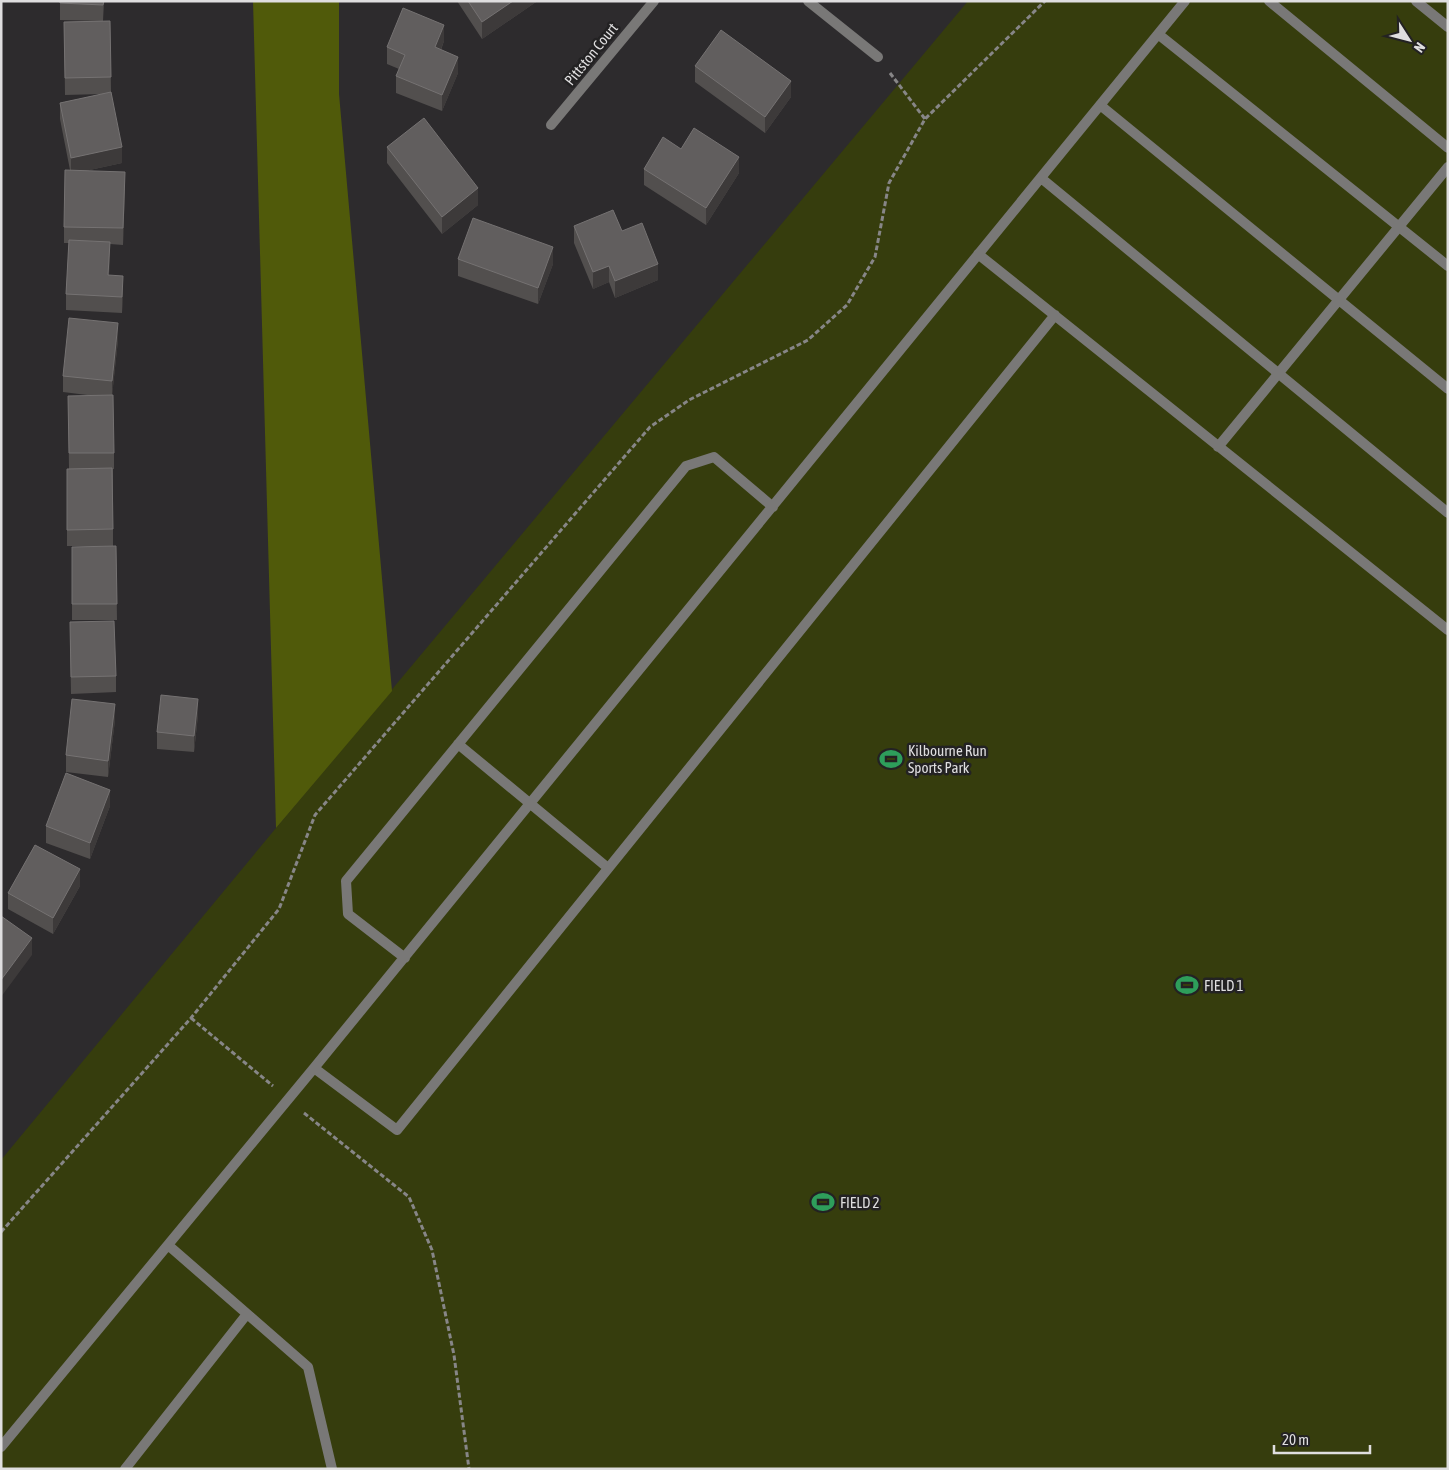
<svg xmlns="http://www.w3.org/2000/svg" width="1449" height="1470" viewBox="0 0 1449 1470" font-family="'Asap Condensed',sans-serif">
	<rect width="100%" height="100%" fill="#2d2b2d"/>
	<path fill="#363d0d" d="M 968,1 L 1448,1 L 1448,1469 L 1,1469 L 1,1160 L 276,828 Z"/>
	<path fill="#505a0a" d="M 253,1 L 339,1 L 339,94 L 392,691 L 276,828 Z"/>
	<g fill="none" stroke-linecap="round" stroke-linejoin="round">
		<path stroke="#878687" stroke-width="3" stroke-dasharray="5 2.5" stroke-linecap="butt" d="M 890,73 L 925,119
			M 191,1018 L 273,1086
			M 304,1113 L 409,1197 L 432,1250 L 454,1355 L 469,1469
			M 1,1232 L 191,1018 L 279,909 L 315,815 L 650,427 L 689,400 L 808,340 L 847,305 L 875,257 L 889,183 L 925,119 L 1045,1"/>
		<path stroke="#797877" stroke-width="10" d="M 1269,1 L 1448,148
			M 1416,1 L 1448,27
			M 1158,34 L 1448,266
			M 1100,105 L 1448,389
			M 1041,178 L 1448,513
			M 978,254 L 1448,630
			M 1218,447 L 1448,167
			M 458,744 L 608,868
			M 405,958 L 348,914 L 346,881 L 686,466 L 714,457 L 773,507
			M 314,1068 L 397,1130 L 1055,315
			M 168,1245 L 308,1367 L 332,1469
			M 1,1447 L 314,1068 L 1185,1
			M 125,1469 L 247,1314"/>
		<path stroke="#797877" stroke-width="10" d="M 808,1 L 878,57
			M 551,125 L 654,1"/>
	</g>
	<path fill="#524f4e" d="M 60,1 L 104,1 L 103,21 L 110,21 L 111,92 L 122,163 L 85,171 L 125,188 L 123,245 L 110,244 L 109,275 L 123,292 L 122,313 L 66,310 L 66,294 L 69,243 L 64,243 L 64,227 L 70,170 L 60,119 L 60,103 L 102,94 L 65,95 L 64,22 L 101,21 L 60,20 Z
		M 457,1 L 536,1 L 536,2 L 482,39 Z
		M 444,41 L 441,50 L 458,73 L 442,111 L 396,93 L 396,76 L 399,69 L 387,64 L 387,47 Z
		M 695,66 L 791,97 L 765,133 L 695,82 Z
		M 387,147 L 478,205 L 442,234 L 387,163 Z
		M 681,149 L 739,173 L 706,225 L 644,185 L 644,169 Z
		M 574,226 L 622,231 L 658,280 L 615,298 L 609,282 L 593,289 L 574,243 Z
		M 458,259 L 553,264 L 538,304 L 458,276 Z
		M 118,340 L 112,395 L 114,453 L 114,469 L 113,469 L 113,546 L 67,546 L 67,469 L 69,469 L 68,396 L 95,396 L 63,392 L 63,376 Z
		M 116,546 L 117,620 L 72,620 L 72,547 Z
		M 70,639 L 116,676 L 116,692 L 71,694 Z
		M 198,715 L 194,752 L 157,749 L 157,732 Z
		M 115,720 L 108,777 L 66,772 L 66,755 Z
		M 110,806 L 90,859 L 46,843 L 46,826 Z
		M 80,886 L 53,934 L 8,909 L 8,893 Z"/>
	<path fill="#3d3a3a" d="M 513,1 L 536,1 L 536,2 L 482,39 L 482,22 Z
		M 444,25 L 444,41 L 435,64 L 435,47 Z
		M 458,57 L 458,73 L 442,111 L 442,95 Z
		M 791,81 L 791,97 L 765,133 L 765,117 Z
		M 122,147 L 122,163 L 71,174 L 71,158 Z
		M 739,157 L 739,173 L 706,225 L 706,208 Z
		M 125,172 L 125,188 L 123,245 L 123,228 Z
		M 478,188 L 478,205 L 442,234 L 442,217 Z
		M 110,242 L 110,258 L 108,292 L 108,275 Z
		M 553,247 L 553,264 L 538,304 L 538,288 Z
		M 658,264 L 658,280 L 615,298 L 615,281 Z
		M 609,266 L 609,282 L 593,289 L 593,272 Z
		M 123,276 L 123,292 L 122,313 L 122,297 Z
		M 118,323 L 118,340 L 112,397 L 112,381 Z
		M 198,699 L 198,715 L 194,752 L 194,736 Z
		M 115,704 L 115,720 L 108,777 L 108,761 Z
		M 110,790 L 110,806 L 90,859 L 90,843 Z
		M 80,869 L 80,886 L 53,934 L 53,918 Z
		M 32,938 L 32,955 L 1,997 L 1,980 Z"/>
	<path fill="#615e5e" stroke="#757272" d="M 60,1 L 104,1 L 103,5 L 60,3 Z
		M 468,1 L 513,1 L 482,22 Z
		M 403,8 L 444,25 L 435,47 L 458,57 L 442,95 L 396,76 L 405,55 L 387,47 Z
		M 110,21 L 111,77 L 65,78 L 64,22 Z
		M 721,30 L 791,81 L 765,117 L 695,66 Z
		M 111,92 L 122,147 L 71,158 L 60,103 Z
		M 424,118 L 478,188 L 442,217 L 387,147 Z
		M 694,128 L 739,157 L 706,208 L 644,169 L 663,137 L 681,149 Z
		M 65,170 L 125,172 L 123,228 L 64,227 Z
		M 613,210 L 622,231 L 642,223 L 658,264 L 615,281 L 609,266 L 593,272 L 574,226 Z
		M 473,218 L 553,247 L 538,288 L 458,259 Z
		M 69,240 L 110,242 L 108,275 L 123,276 L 122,297 L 66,294 Z
		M 69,318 L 118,323 L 112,381 L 63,376 Z
		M 113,395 L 114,453 L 69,453 L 68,396 Z
		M 112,468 L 113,529 L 67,530 L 67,469 Z
		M 116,546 L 117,604 L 72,604 L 72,547 Z
		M 114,621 L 116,676 L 71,677 L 70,622 Z
		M 161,695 L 198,699 L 194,736 L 157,732 Z
		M 72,699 L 115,704 L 108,761 L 66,755 Z
		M 66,773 L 110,790 L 90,843 L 46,826 Z
		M 35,845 L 80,869 L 53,918 L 8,893 Z
		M 1,916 L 32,938 L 1,980 Z"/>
	<defs>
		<symbol id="stadium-bare" viewBox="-9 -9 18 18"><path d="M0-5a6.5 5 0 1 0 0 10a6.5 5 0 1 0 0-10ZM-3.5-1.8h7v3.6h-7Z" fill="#2e9e5b" stroke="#232223" stroke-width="2.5" paint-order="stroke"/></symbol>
	</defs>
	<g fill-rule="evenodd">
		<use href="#stadium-bare" x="875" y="743" width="32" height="32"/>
		<use href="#stadium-bare" x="1171" y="969" width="32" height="32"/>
		<use href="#stadium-bare" x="807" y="1186" width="32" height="32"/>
	</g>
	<g text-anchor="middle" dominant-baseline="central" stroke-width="5" stroke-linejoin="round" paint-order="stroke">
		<g font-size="15" fill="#dfdedf" stroke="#232223">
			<text transform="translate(591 54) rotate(-51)">Pittston Court</text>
		</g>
		<g font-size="15" fill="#dfdedf" stroke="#232223" text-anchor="start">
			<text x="908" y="750">Kilbourne Run<tspan x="908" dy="17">Sports Park</tspan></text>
			<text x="1204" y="985">FIELD 1</text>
			<text x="840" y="1202">FIELD 2</text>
		</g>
	</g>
	<rect width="1449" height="1470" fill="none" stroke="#dfdedf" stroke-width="5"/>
	<g transform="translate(1409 40) rotate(126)" stroke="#232223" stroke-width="4" paint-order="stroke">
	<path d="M0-4L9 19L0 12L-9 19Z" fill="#dfdedf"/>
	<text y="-8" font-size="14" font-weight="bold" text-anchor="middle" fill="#dfdedf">N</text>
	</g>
	<path d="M1274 1445v8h96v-8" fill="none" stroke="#dfdedf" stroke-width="2.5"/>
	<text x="1282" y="1445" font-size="15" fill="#dfdedf" stroke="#232223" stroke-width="4" paint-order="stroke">20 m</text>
</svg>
